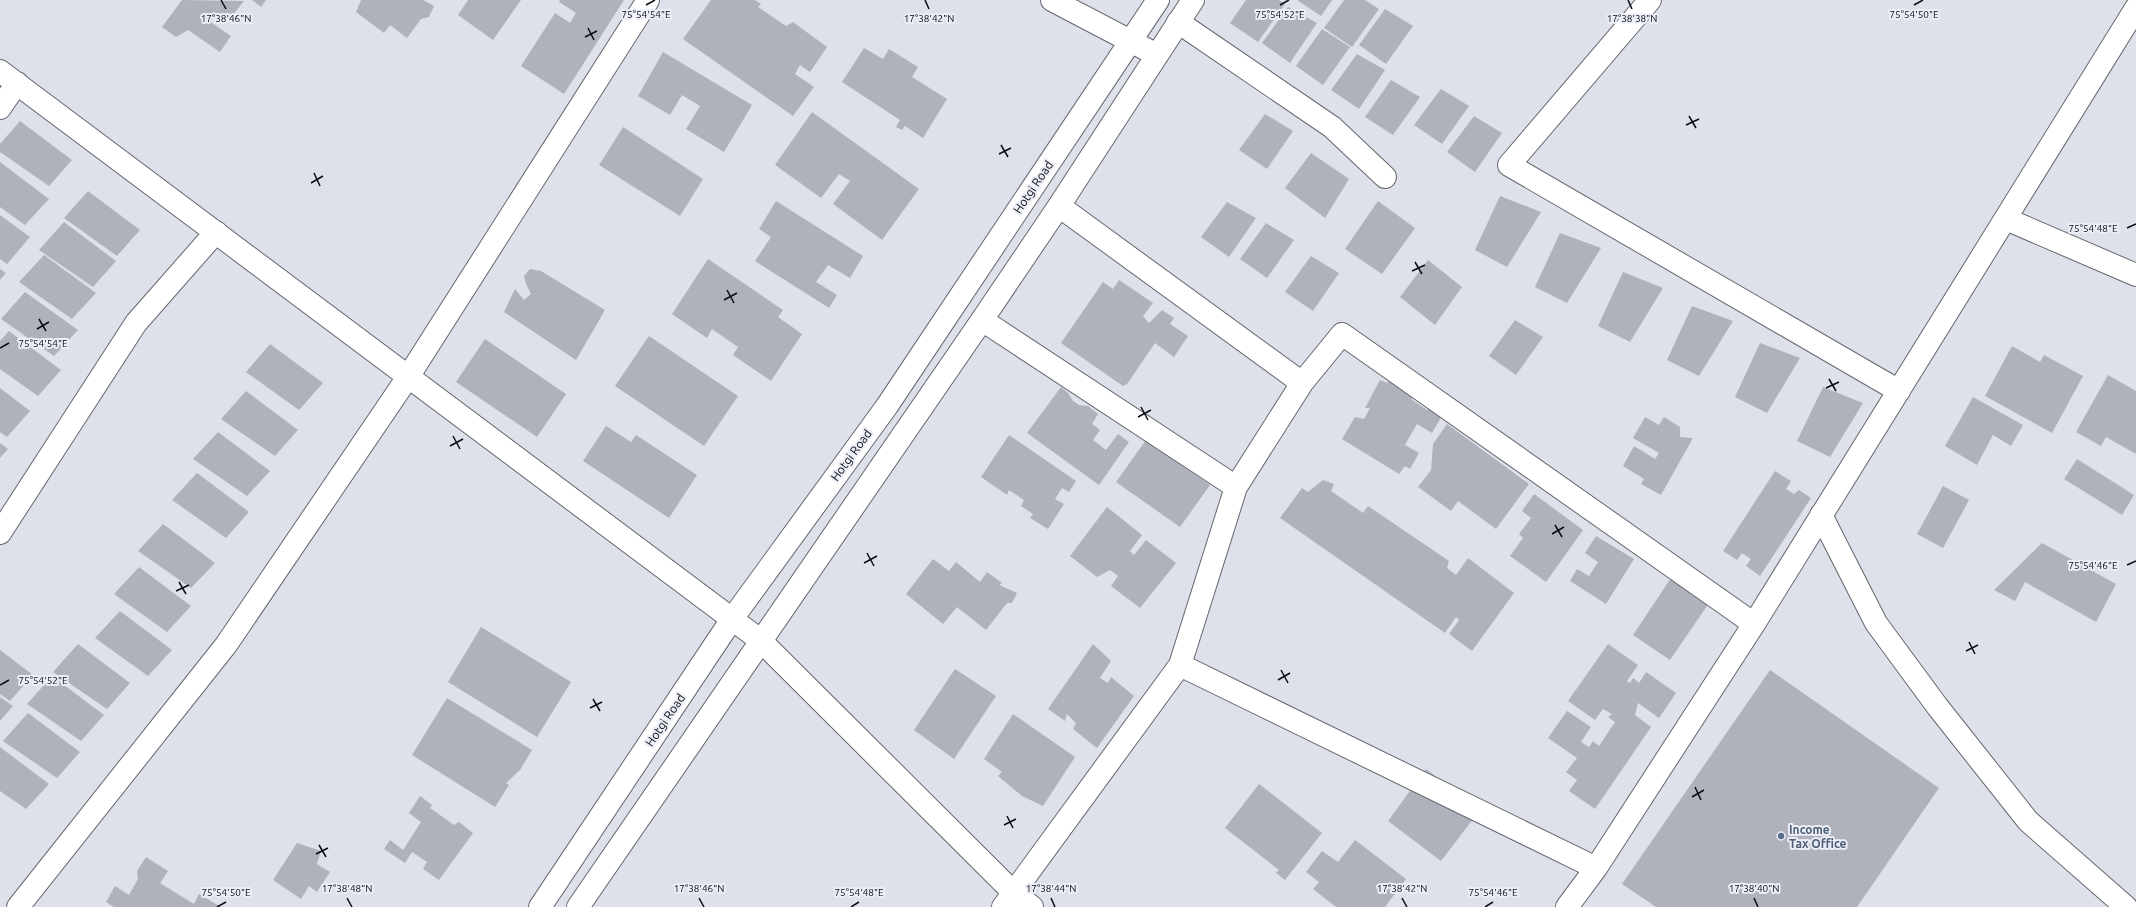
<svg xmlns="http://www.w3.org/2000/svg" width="2136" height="907" viewBox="0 0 2136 907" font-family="Ubuntu,sans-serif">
	<rect width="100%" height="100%" fill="#dee0ea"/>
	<path fill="#b0b2bb" d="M 182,0 L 244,1 L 232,16 L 221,13 L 209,21 L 231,36 L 220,52 L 188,30 L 176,37 L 162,27 Z
		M 252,0 L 266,0 L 261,7 Z
		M 361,0 L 423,0 L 434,6 L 429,17 L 421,19 L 407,38 L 390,25 L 384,33 L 356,12 Z
		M 468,0 L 521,0 L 493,40 L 458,15 Z
		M 560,0 L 624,0 L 564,94 L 521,66 L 555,13 L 570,23 L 576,13 L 559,2 Z
		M 711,0 L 755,0 L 761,4 L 758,7 L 786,26 L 793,22 L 827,47 L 810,72 L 800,65 L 795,74 L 814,87 L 793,116 L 683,39 Z
		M 1246,0 L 1279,0 L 1285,4 L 1258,42 L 1230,23 Z
		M 1297,0 L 1332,0 L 1321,16 Z
		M 1344,0 L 1365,0 L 1379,9 L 1352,47 L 1324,28 Z
		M 1288,7 L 1317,23 L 1290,63 L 1262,43 Z
		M 1385,9 L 1413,26 L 1386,64 L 1359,45 Z
		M 1322,29 L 1350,47 L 1323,85 L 1296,66 Z
		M 864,48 L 883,59 L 889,49 L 918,67 L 912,77 L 947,99 L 923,138 L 905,126 L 902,130 L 896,127 L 900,120 L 842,82 Z
		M 663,52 L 752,105 L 724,152 L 686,129 L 700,106 L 682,95 L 670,115 L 638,96 Z
		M 1357,54 L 1385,70 L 1359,109 L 1331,90 Z
		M 1391,80 L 1420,97 L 1393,135 L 1365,117 Z
		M 1441,89 L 1469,106 L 1442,144 L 1414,125 Z
		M 812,112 L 919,189 L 882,240 L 833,204 L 850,181 L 839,174 L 821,198 L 775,165 Z
		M 1265,114 L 1293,131 L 1267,169 L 1239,150 Z
		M 1474,116 L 1502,133 L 1475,172 L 1447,152 Z
		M 20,121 L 72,160 L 49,186 L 0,152 L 0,144 Z
		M 623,127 L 703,179 L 680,216 L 599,165 Z
		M 1311,153 L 1349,179 L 1325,218 L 1285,188 Z
		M 0,162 L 49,199 L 25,225 L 0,207 Z
		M 88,191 L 140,230 L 117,256 L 64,218 Z
		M 1500,196 L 1541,212 L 1507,267 L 1475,250 Z
		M 776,201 L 863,256 L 850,278 L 828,265 L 816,282 L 837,295 L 829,308 L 755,261 L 771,237 L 759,229 Z
		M 1378,201 L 1415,228 L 1382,274 L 1345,249 Z
		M 1227,202 L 1256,218 L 1229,257 L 1201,237 Z
		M 0,215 L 30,237 L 7,264 L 0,259 Z
		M 64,222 L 116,261 L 93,287 L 39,250 Z
		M 1266,223 L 1294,240 L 1267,278 L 1240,259 Z
		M 1560,233 L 1601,248 L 1567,303 L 1535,287 Z
		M 44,255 L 96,293 L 72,319 L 19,282 Z
		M 1311,256 L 1339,273 L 1313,311 L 1285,292 Z
		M 708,259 L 783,310 L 778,317 L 802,334 L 771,381 L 733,355 L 738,347 L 712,329 L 707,338 L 672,314 Z
		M 1428,260 L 1462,287 L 1435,325 L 1400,297 Z
		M 0,269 L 6,273 L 0,280 Z
		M 530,269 L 541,271 L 605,310 L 576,360 L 504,312 L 515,289 L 524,300 L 531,294 L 526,284 L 524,276 Z
		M 1623,272 L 1663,288 L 1630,342 L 1598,326 Z
		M 1119,280 L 1153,303 L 1143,316 L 1149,323 L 1162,310 L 1174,318 L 1170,324 L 1188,336 L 1174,357 L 1155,343 L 1127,384 L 1123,386 L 1061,343 L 1103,282 L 1113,289 Z
		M 25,292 L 78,330 L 54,356 L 1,319 Z
		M 1692,306 L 1733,321 L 1699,376 L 1667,360 Z
		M 1515,320 L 1543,337 L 1516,375 L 1489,356 Z
		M 9,331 L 61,370 L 38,396 L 0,369 L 0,341 Z
		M 649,336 L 738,396 L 704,446 L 615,386 Z
		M 485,339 L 566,394 L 537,437 L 456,382 Z
		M 1760,343 L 1800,358 L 1767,413 L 1735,397 Z
		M 270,344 L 323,383 L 299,410 L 246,372 Z
		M 2012,346 L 2040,362 L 2044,355 L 2083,376 L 2052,433 L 1985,396 Z
		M 2108,375 L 2136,391 L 2136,454 L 2106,437 L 2101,446 L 2076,432 Z
		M 1380,380 L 1387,383 L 1389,380 L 1413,393 L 1412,400 L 1427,410 L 1430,408 L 1442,416 L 1432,433 L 1417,424 L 1405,445 L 1419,453 L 1410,469 L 1405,466 L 1399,474 L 1342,439 L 1355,417 L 1364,419 L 1370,408 L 1365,408 Z
		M 1061,387 L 1068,393 L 1073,401 L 1079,405 L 1088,406 L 1098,414 L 1092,424 L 1100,430 L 1093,440 L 1106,450 L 1118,434 L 1129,442 L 1099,485 L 1027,433 Z
		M 1823,387 L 1863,403 L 1830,457 L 1797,441 Z
		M 0,388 L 30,411 L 7,437 L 0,432 Z
		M 246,391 L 298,430 L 275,456 L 221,419 Z
		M 1973,397 L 2023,425 L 2011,446 L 1993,435 L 1977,465 L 1945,446 Z
		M 1645,417 L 1659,425 L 1664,417 L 1680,427 L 1680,437 L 1693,438 L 1661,495 L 1641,484 L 1644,479 L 1623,466 L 1634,446 L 1655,459 L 1659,453 L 1633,438 Z
		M 1447,424 L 1529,484 L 1496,529 L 1458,501 L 1451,511 L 1418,487 L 1431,470 L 1433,444 Z
		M 606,426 L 631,442 L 636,435 L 697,475 L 669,518 L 583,461 Z
		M 218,432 L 270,471 L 247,496 L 193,459 Z
		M 1009,435 L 1076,481 L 1069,492 L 1062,488 L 1055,499 L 1064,504 L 1048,529 L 1030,518 L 1033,514 L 1021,506 L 1024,500 L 1009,490 L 1007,495 L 981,477 Z
		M 1146,440 L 1210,485 L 1180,527 L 1116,482 Z
		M 0,443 L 8,449 L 0,458 Z
		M 2077,459 L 2134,495 L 2122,515 L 2064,479 Z
		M 1775,471 L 1791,481 L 1786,489 L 1794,494 L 1799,490 L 1811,498 L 1760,576 L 1746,566 L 1751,559 L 1742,553 L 1737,560 L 1723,551 Z
		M 197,473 L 249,512 L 226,538 L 172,500 Z
		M 1323,480 L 1334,484 L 1331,491 L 1363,513 L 1368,506 L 1449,561 L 1447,568 L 1456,575 L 1468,558 L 1514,593 L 1472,651 L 1449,634 L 1459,620 L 1456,617 L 1445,633 L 1280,518 L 1302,488 L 1308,492 Z
		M 1943,486 L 1969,500 L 1943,548 L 1917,534 Z
		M 1534,494 L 1583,530 L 1546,582 L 1510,556 L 1523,538 L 1519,534 L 1531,518 L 1522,511 Z
		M 1107,507 L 1142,535 L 1130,551 L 1134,555 L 1146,540 L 1176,563 L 1140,608 L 1111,586 L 1118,576 L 1110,570 L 1097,577 L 1070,556 Z
		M 163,524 L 215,563 L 191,588 L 138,551 Z
		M 1596,536 L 1634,559 L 1606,604 L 1570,581 L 1577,569 L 1589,576 L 1598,562 L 1585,553 Z
		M 2042,543 L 2116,584 L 2096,622 L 2025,582 L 2015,601 L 1994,590 Z
		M 933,559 L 949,571 L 956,562 L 980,582 L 987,572 L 1002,583 L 999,585 L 1017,593 L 1012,603 L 1007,603 L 986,630 L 957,607 L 943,624 L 906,594 Z
		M 139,567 L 191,606 L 167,632 L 114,594 Z
		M 1671,578 L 1709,603 L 1670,660 L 1633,635 Z
		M 120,611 L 172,650 L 148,676 L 95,638 Z
		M 481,627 L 571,682 L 537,737 L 448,682 Z
		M 78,644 L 130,683 L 107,709 L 53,672 Z
		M 1093,644 L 1111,661 L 1100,678 L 1108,683 L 1111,677 L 1134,696 L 1097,748 L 1073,729 L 1076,723 L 1067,714 L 1065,721 L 1048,709 Z
		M 1608,644 L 1638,665 L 1627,681 L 1630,683 L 1633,678 L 1639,683 L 1646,672 L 1676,693 L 1659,718 L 1638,703 L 1635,715 L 1651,727 L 1595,809 L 1569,791 L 1577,780 L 1566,772 L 1577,758 L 1548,738 L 1567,711 L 1591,727 L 1581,742 L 1589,747 L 1593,741 L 1599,746 L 1615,722 L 1608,717 L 1612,714 L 1603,709 L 1595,720 L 1568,701 Z
		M 0,650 L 33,675 L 10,701 L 0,694 Z
		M 955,669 L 996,696 L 954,759 L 914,730 Z
		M 1770,670 L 1939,788 L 1857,907 L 1656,907 L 1622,884 Z
		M 52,676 L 104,715 L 81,741 L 27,704 Z
		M 0,697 L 13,706 L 0,721 Z
		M 447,698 L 532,750 L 520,770 L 506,783 L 509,785 L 495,807 L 412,755 Z
		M 28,713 L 80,752 L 57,778 L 3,741 Z
		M 1013,714 L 1075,757 L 1043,806 L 1022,796 L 998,776 L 1002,772 L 984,759 Z
		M 0,747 L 49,784 L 26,809 L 0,791 Z
		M 1426,769 L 1480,810 L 1441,861 L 1388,821 Z
		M 1259,784 L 1322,833 L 1285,880 L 1276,873 L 1279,870 L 1225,828 Z
		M 420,796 L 432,805 L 430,808 L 454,825 L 459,822 L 473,833 L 439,880 L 423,869 L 427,862 L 412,852 L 405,863 L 384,849 L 390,840 L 403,850 L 421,822 L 409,813 Z
		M 1355,840 L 1406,879 L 1385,907 L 1336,907 L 1313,889 L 1319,882 L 1306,872 L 1322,851 L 1338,862 Z
		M 297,843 L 321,851 L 317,864 L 330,872 L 317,892 L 309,886 L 301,899 L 273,880 Z
		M 146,857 L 168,871 L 160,883 L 194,904 L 199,894 L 221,907 L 114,907 L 106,902 L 115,886 L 129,895 L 138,879 L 137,871 Z"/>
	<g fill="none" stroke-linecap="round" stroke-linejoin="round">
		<defs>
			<path id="minor" d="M 1052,0 L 1157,55
				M 1650,0 L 1509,165 L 1899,391
				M 1178,22 L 1332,127 L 1385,177
				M 0,71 L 760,640 L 1014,893 L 1032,907
				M 0,108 L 17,83
				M 1059,206 L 1302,383
				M 2006,219 L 2136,275
				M 982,320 L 1236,487
				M 1821,515 L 1876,623 L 1937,706 L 2028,821 L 2126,907
				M 0,533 L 136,323 L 216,232
				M 1180,665 L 1596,868 L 1754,624 L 2136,8
				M 18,907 L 226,645 L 408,377 L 648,0
				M 1003,907 L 1180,665 L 1236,487 L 1302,383 L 1342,334 L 1754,624
				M 1567,907 L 1596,868"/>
			<path id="secondary" d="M 540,907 L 732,619 L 887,406 L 1158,0
				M 578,907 L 982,320 L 1059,206 L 1193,0"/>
		</defs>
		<use href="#minor" stroke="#656770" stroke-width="24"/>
		<use href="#secondary" stroke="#656770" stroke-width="24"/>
		<use href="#minor" stroke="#fff" stroke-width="22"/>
		<use href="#secondary" stroke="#fff" stroke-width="22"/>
	</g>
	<path fill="none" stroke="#0b0c0f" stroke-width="1.5" d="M 221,0 L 226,9M 925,0 L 929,9M 1628,0 L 1632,9M 646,5 L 655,0M 1280,5 L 1289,0M 1914,5 L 1923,0M 588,28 L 594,40M 585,37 L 597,31M 1689,116 L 1696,128M 1686,125 L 1699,119M 1001,145 L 1008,157M 999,154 L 1011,148M 314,173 L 320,186M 311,183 L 323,176M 2127,228 L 2136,224M 1415,262 L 1422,274M 1412,271 L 1425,265M 727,290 L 734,303M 724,300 L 737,293M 39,319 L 46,331M 37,329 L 49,322M 0,348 L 9,343M 1829,379 L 1836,391M 1826,388 L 1839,382M 1141,407 L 1148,420M 1138,417 L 1151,410M 453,436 L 460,449M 450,446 L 463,439M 1555,525 L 1562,537M 1552,534 L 1564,527M 867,553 L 874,566M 864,563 L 877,556M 2127,565 L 2136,561M 179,582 L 186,594M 176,591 L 189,585M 1969,642 L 1975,654M 1966,651 L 1978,645M 1281,670 L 1288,683M 1278,680 L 1290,673M 0,685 L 9,680M 593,699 L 600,711M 590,708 L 602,702M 1695,787 L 1701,800M 1692,797 L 1704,790M 1007,816 L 1013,828M 1004,825 L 1016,819M 319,845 L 326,857M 316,854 L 328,848M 347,898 L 352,907M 699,898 L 704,907M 1051,898 L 1055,907M 1402,898 L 1407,907M 1754,898 L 1758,907M 217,907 L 226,902M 851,907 L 859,902M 1485,907 L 1493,902"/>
	<circle fill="#5c6f8a" stroke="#ebedf7" stroke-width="1.5" cx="1781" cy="836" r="4"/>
	<g text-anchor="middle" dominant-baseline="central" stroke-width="4" stroke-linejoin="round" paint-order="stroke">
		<g font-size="12" fill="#0b0c0f" stroke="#ebedf7">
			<text transform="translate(1033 187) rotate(-56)">Hotgi Road</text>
			<text transform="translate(851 455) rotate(-54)">Hotgi Road</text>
			<text transform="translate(665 720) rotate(-56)">Hotgi Road</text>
		</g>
		<g font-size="12" font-weight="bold" fill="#4e5e75" stroke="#ebedf7" text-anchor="start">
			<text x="1789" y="829">Income<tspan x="1789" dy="14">Tax Office</tspan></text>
		</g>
	</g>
	<g font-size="10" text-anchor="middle" fill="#0b0c0f" stroke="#ebedf7" stroke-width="4" stroke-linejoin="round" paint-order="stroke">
		<text x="646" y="18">75°54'54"E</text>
		<text x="1280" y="18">75°54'52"E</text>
		<text x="1914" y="18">75°54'50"E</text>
		<text x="1632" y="22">17°38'38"N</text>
		<text x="226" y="22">17°38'46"N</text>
		<text x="929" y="22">17°38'42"N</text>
		<text x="2093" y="232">75°54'48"E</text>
		<text x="43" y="347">75°54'54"E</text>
		<text x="2093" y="569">75°54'46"E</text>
		<text x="43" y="684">75°54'52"E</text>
		<text x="347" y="892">17°38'48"N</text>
		<text x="699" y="892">17°38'46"N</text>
		<text x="1051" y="892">17°38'44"N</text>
		<text x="1402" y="892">17°38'42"N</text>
		<text x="1754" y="892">17°38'40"N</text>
		<text x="226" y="896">75°54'50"E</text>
		<text x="859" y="896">75°54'48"E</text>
		<text x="1493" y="896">75°54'46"E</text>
	</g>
</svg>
